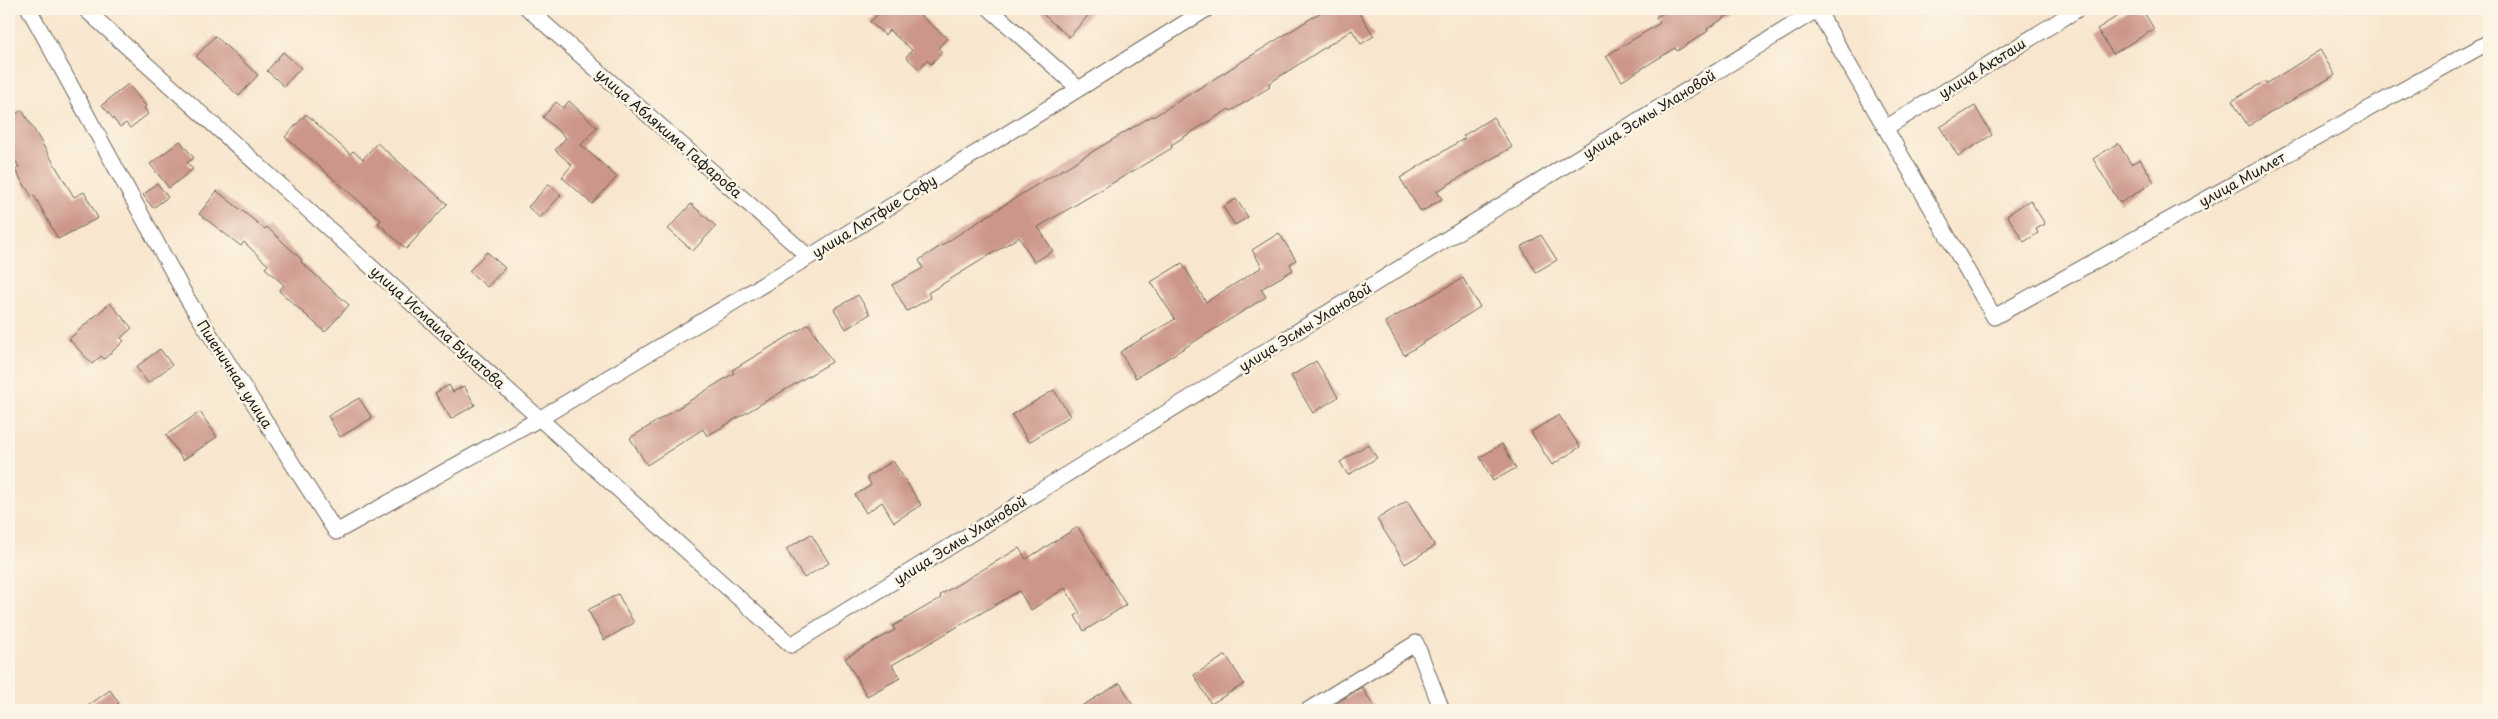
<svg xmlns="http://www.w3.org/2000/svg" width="2498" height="719" viewBox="0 0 2498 719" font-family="'Playpen Sans',sans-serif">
	<rect width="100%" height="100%" fill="#fcf5e5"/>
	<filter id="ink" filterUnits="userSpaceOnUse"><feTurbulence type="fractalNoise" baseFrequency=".02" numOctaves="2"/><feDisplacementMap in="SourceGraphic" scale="10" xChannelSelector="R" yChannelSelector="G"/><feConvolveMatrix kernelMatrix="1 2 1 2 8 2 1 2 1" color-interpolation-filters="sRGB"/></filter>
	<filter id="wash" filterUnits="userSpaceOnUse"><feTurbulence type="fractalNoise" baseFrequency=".0096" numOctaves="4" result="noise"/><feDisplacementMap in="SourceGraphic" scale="20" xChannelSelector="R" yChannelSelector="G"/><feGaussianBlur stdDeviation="1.12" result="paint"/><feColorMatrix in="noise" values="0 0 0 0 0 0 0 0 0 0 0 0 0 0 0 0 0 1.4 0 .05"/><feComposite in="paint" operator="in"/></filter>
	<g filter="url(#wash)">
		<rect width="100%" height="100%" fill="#f8e6ce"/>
		<g id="blocks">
			<path fill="#cc968a" d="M 883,9 L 913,9 L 947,38 L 938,48 L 942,52 L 931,64 L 927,60 L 919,69 L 906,57 L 912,50 L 889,30 L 885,35 L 870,22 Z
				M 1037,9 L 1094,9 L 1069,37 Z
				M 1326,9 L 1357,9 L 1374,36 L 1361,44 L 1352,30 L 1268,84 L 1270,87 L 1231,111 L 1229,109 L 1171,145 L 1172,148 L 1038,227 L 1053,251 L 1034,262 L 1019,237 L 928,293 L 931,298 L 907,311 L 892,285 L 923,268 L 919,260 L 1020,195 L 1152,116 L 1153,117 Z
				M 1670,9 L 1738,9 L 1707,29 L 1708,31 L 1677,51 L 1675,48 L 1622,81 L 1606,56 L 1660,23 L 1656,17 Z
				M 2129,9 L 2142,9 L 2154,29 L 2113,54 L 2097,29 Z
				M 215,36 L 258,75 L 239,96 L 196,57 Z
				M 2320,50 L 2335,75 L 2248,126 L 2232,101 L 2265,81 L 2266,84 Z
				M 283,52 L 301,68 L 284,86 L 267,71 Z
				M 128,84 L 146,106 L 144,108 L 148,114 L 130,128 L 126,123 L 120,127 L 102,105 Z
				M 569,101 L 597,127 L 581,145 L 617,177 L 592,204 L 562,177 L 572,165 L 555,150 L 566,138 L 543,117 L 556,102 L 563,108 Z
				M 1975,106 L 1992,135 L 1958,156 L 1940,127 Z
				M 22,110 L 74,197 L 84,192 L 98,218 L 58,239 L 34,195 L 32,197 L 15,170 L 19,167 L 9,150 L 9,118 Z
				M 306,114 L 350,154 L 353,151 L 363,159 L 377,143 L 447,204 L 406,249 L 378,223 L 381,220 L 285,137 Z
				M 1493,117 L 1512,147 L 1437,191 L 1442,199 L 1421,212 L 1400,178 L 1465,138 L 1463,136 Z
				M 180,141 L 194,158 L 187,163 L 193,169 L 169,188 L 150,164 Z
				M 2118,143 L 2131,164 L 2140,159 L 2154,182 L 2120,203 L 2093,159 Z
				M 157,183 L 168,197 L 153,208 L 143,195 Z
				M 549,184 L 561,195 L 540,218 L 528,207 Z
				M 217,191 L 265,229 L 267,227 L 302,260 L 301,262 L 349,305 L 325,332 L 279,291 L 284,285 L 265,268 L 268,265 L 244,242 L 241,246 L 199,214 Z
				M 1236,199 L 1248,217 L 1235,225 L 1223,207 Z
				M 2030,200 L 2045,224 L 2036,229 L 2038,233 L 2024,242 L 2007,215 Z
				M 691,204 L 716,226 L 693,251 L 668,229 Z
				M 1279,233 L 1296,260 L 1290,264 L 1293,270 L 1261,289 L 1266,297 L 1136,378 L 1120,352 L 1175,319 L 1151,282 L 1182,263 L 1206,302 L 1262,267 L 1252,250 Z
				M 1541,235 L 1557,260 L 1536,272 L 1521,247 Z
				M 487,252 L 505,268 L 487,287 L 469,271 Z
				M 1463,278 L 1480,307 L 1404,355 L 1385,322 Z
				M 858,295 L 870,314 L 846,329 L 834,309 Z
				M 110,303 L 132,328 L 121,338 L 124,341 L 104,359 L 101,356 L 92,364 L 69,339 Z
				M 809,324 L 832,362 L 707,436 L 703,429 L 647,465 L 630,438 L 734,373 L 732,370 Z
				M 160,349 L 172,365 L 148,383 L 136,367 Z
				M 1316,361 L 1338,397 L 1313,413 L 1291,376 Z
				M 449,385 L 453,392 L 464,386 L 475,405 L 451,419 L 435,393 Z
				M 1054,390 L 1070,416 L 1029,442 L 1012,415 Z
				M 359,398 L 372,418 L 340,437 L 328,416 Z
				M 200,412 L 217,437 L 183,460 L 166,435 Z
				M 1559,415 L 1580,447 L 1552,465 L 1531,432 Z
				M 1368,444 L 1377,458 L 1348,475 L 1340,462 Z
				M 1502,444 L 1516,468 L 1493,481 L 1480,457 Z
				M 893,461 L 921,505 L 894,522 L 882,502 L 866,513 L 855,495 L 871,485 L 867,477 Z
				M 1407,501 L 1435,546 L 1405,564 L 1377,519 Z
				M 1078,527 L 1126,605 L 1084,631 L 1075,616 L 1080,613 L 1065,588 L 1031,610 L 1019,591 L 892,665 L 900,678 L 867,696 L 845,658 L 895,630 L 893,626 L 941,598 L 940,595 L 1019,548 L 1026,559 Z
				M 811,534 L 829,563 L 804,578 L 786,549 Z
				M 618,594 L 634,623 L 604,640 L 588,610 Z
				M 1226,655 L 1244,684 L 1211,704 L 1194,675 Z
				M 1120,683 L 1136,710 L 1075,710 Z
				M 1362,687 L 1376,710 L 1341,710 L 1337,703 Z
				M 110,690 L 119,703 L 109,710 L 82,710 Z"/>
		</g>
	</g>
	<g filter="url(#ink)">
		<use href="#blocks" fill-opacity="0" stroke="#69635a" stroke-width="1"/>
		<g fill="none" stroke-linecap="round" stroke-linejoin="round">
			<defs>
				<path id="minor" d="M 29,9 L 188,300 L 336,532 L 539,419 L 809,257 L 1207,9
					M 85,9 L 791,645 L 1818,9
					M 528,9 L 809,257
					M 990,9 L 1078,88
					M 1817,9 L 1994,317 L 2489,42
					M 1887,127 L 2078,9
					M 1308,710 L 1416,643 L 1442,710"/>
			</defs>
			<use href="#minor" stroke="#69635a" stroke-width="17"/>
			<use href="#minor" stroke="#fff" stroke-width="15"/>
		</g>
	</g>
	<g text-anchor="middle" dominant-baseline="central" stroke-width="5" stroke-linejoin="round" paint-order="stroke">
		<g font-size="14" fill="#1c1c1c" stroke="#fcf5e5">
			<text transform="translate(1982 68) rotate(-32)">улица Акъташ</text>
			<text transform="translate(1649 114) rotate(-32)">улица Эсмы Улановой</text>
			<text transform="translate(669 133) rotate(41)">улица Аблякима Гафарова</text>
			<text transform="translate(2242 179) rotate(-29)">улица Миллет</text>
			<text transform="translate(874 216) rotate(-32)">улица Лютфие Софу</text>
			<text transform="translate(438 327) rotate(42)">улица Исмаила Булатова</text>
			<text transform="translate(1305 327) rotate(-32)">улица Эсмы Улановой</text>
			<text transform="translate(235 374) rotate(57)">Пшеничная улица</text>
			<text transform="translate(960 540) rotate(-32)">улица Эсмы Улановой</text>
		</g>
	</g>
	<rect width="2498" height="719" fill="none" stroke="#fcf5e5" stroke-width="30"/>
</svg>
